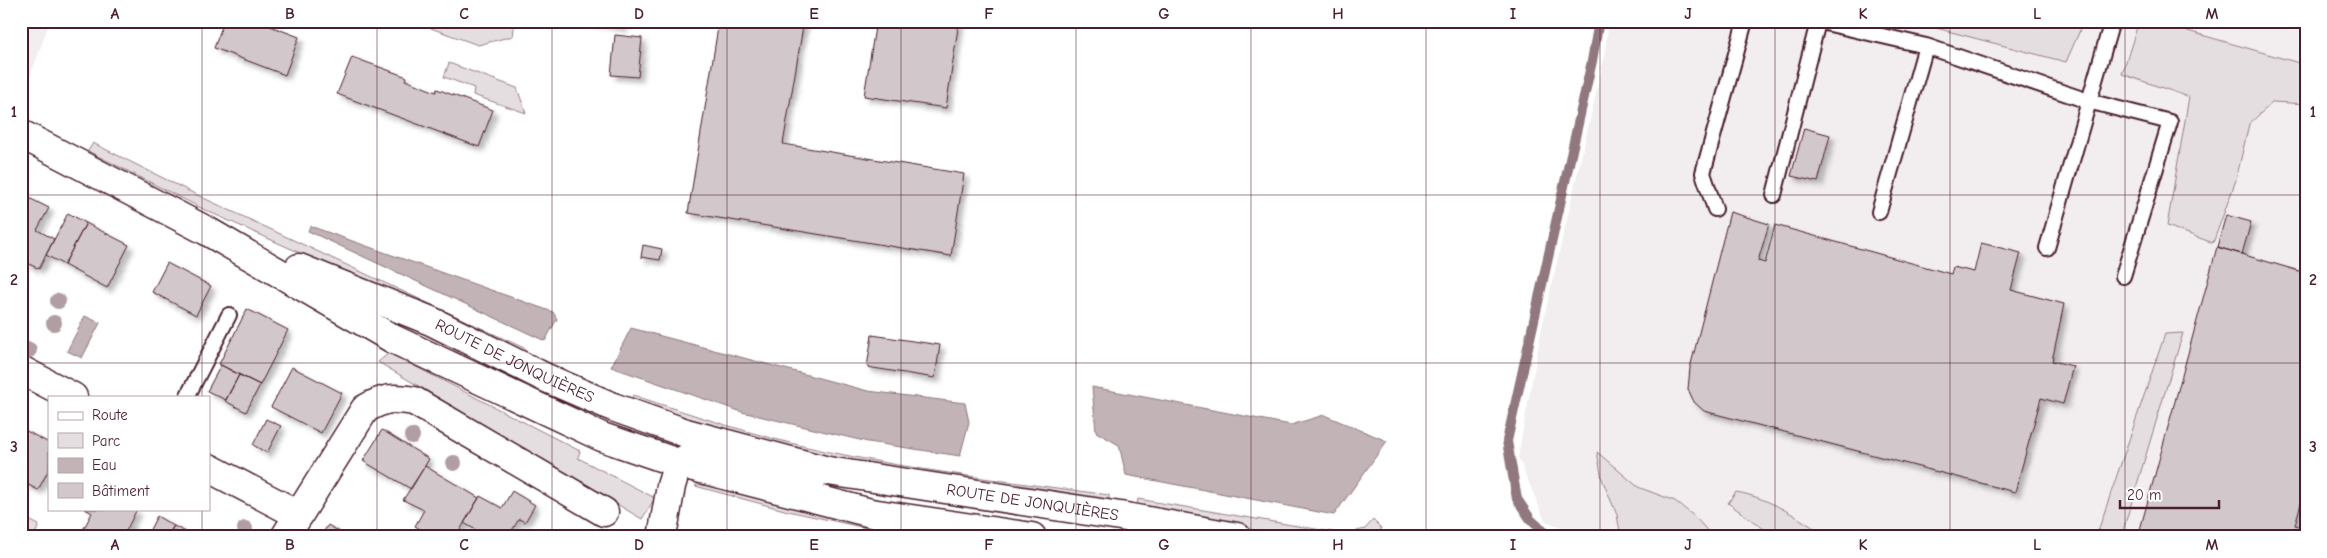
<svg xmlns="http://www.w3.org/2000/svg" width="2327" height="558" viewBox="0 0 2327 558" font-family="'Comic Neue',sans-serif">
	<defs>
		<filter id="shadow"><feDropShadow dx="4.5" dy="4.5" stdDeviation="2.5" flood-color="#0004"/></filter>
	</defs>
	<rect width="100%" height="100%" fill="#fff"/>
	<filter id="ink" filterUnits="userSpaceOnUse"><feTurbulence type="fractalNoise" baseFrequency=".02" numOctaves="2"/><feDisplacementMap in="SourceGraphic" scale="10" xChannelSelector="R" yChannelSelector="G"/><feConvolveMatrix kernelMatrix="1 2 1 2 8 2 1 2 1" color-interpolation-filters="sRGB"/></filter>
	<g filter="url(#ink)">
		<path fill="#f2eeef" d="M 21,21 L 50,21 L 24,94 L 21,93 Z
			M 1609,21 L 2306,21 L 2306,537 L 1587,537 L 1545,521 L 1518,457 L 1543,322 L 1603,63 Z"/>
		<path fill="#e5dee0" stroke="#987e86" d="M 411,21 L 485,21 L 504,25 L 507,21 L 515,21 L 513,36 L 478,45 Z
			M 1909,21 L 2084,21 L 2066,62 Z
			M 2139,21 L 2153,21 L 2306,65 L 2306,104 L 2273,102 L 2249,124 L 2236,180 L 2213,243 L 2167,226 L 2189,97 L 2122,74 Z
			M 449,63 L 517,88 L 526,113 L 473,95 L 474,88 L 444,77 Z
			M 93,143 L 195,194 L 526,349 L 522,359 L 358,279 L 205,210 L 88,151 Z
			M 2183,333 L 2121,537 L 2096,537 L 2165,334 Z
			M 389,353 L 580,451 L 578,458 L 655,498 L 642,519 L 378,362 Z
			M 633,395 C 696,416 759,437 825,451 C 918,471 1014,482 1109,495 L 1109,505 L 898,475 L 631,405 Z
			M 1597,452 L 1638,487 L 1675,501 L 1695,517 L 1713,537 L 1621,537 L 1617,515 L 1602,479 Z
			M 702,482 L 895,523 L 893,534 L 788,511 L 695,486 Z
			M 1736,492 C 1771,498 1798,518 1828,537 L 1775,537 L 1728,503 Z
			M 1138,499 L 1345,534 L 1365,529 L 1373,520 L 1382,529 L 1372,537 L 1295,537 L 1136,510 Z
			M 21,516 L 39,525 L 34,537 L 21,537 Z"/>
		<path fill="#c1b3b6" stroke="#91787e" d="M 310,226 L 553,312 L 557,319 L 545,341 L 308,231 Z
			M 85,316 L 100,323 L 82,358 L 67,351 Z
			M 631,328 L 868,391 L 965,403 L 969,422 L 960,456 L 868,442 L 742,412 L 611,367 Z
			M 1092,387 L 1291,425 L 1324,415 L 1387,441 L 1334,515 L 1126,475 L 1119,445 L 1096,432 Z"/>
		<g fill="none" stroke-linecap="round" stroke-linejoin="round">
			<path stroke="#91787e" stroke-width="10" d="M 1550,537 L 1531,520 L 1517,499 L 1507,441 L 1592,61 L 1599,21"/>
		</g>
		<path fill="#d2c7cb" stroke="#4a1f2b" filter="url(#shadow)" d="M 224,21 L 257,21 L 299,37 L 285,75 L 214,48 Z
			M 588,21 L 624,21 L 623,27 Z
			M 719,21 L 804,21 L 783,144 L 964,174 L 951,256 L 688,213 Z
			M 876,21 L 959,21 L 946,108 L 864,96 Z
			M 615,35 L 642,38 L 638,77 L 611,75 Z
			M 352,57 L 407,77 L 405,80 L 436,92 L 437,89 L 493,110 L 479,147 L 337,94 Z
			M 1804,128 L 1830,135 L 1818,182 L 1791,176 Z
			M 21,194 L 49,208 L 37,230 L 54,239 L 39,269 L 21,260 L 24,253 L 21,252 Z
			M 1730,212 L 1769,224 L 1758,261 L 1765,263 L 1775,225 L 1951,274 L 1953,267 L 1974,272 L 1981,243 L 2021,253 L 2011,290 L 2064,304 L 2052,361 L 2073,366 L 2063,404 L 2041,398 L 2015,492 L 1704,411 L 1694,402 L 1688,389 L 1690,368 Z
			M 68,213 L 86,223 L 64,265 L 46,255 Z
			M 2226,215 L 2251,222 L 2242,254 L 2217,247 Z
			M 86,223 L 129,245 L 107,288 L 64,265 Z
			M 643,245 L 662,249 L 660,260 L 641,257 Z
			M 2217,247 L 2306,273 L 2306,380 L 2300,400 L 2306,402 L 2306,485 L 2295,525 L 2306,528 L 2306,537 L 2138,537 Z
			M 167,263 L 211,286 L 196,315 L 152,292 Z
			M 247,309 L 288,330 L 260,385 L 219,364 Z
			M 872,335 L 940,345 L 935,378 L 867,367 Z
			M 221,365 L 239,375 L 226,400 L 207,391 Z
			M 292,367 L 342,393 L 321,433 L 271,407 Z
			M 239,375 L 260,385 L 246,412 L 225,401 Z
			M 266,419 L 281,426 L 267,453 L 253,445 Z
			M 21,428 L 49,443 L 49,469 L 38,490 L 21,481 Z
			M 382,430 L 429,459 L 411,489 L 363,461 Z
			M 425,466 L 479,498 L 456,537 L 433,537 L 415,526 L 424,510 L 403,500 Z
			M 512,491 L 535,505 L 525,522 L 519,519 L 508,537 L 488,537 L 464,523 L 480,496 L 502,508 Z
			M 85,509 L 137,509 L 123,537 L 100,537 L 84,528 L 92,513 Z
			M 157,516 L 174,526 L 171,530 L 184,537 L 146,537 Z
			M 328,525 L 348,537 L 320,537 Z
			M 174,526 L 188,533 L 186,537 L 171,530 Z
			M 84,528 L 100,537 L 87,537 L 81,534 Z"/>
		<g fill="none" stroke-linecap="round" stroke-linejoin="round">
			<defs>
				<path id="lane" d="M 1817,21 L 1926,46 L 2088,101 L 2170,122 L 2123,276
					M 1774,195 L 1818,22
					M 1715,209 L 1703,173 L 1745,21
					M 1879,212 L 1926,46
					M 2047,248 L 2112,21
					M 187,397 L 229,315"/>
				<path id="street" d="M 21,370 L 73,397
					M 209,468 L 299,515
					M 285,537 L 365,409 C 384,398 392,397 414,401 L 604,512
					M 662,537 L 671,486 L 678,463 L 691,456 L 706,456 L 785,478 L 828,471"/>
				<g id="secondary">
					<path d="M 21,134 L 207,231 L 393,339 L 602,437 L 678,463 L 871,513 L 1032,537"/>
					<path id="s1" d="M 299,268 L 431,321 L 544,377 L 613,407 L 686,433 L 828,471 L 1120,516 L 1237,537"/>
				</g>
			</defs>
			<use href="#lane" stroke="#4a1f2b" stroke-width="18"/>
			<use href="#street" stroke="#4a1f2b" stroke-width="31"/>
			<use href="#secondary" stroke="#4a1f2b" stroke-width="31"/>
			<use href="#lane" stroke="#fff" stroke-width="14"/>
			<use href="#street" stroke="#fff" stroke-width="28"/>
			<use href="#secondary" stroke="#fff" stroke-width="28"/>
		</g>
		<g fill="#b19ea3">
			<circle cx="58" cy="301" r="8"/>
			<circle cx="54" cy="323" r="8"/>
			<circle cx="29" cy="350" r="8"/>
			<circle cx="412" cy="436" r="8"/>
			<circle cx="454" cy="463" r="8"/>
			<circle cx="245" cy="529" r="8"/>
		</g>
	</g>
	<path fill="none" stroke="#4a1f2b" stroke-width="1" stroke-opacity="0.55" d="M 202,21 L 202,397M 377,21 L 377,537M 552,21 L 552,537M 727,21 L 727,537M 901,21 L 901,537M 1076,21 L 1076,537M 1251,21 L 1251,537M 1426,21 L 1426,537M 1600,21 L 1600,537M 1775,21 L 1775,537M 1950,21 L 1950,537M 2125,21 L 2125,537M 21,195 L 2306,195M 21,363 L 2306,363M 202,509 L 202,537"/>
	<g text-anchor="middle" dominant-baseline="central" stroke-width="4" stroke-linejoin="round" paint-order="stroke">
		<g font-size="16" fill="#4a1f2b" stroke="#fff">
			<text stroke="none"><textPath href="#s1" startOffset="235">ROUTE DE JONQUIÈRES</textPath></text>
			<text stroke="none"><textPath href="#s1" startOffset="775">ROUTE DE JONQUIÈRES</textPath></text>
		</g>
	</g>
	<rect width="2327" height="558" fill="none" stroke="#fff" stroke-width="55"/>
	<rect x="48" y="396" width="162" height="115" fill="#ffffff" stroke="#b7a5aa"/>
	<rect x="58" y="412" width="25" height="8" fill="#ffffff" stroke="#b7a5aa"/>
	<text x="92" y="420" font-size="15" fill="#4a1f2b">Route</text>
	<rect x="58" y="433" width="25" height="15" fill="#e5dee0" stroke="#b7a5aa"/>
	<text x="92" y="446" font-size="15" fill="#4a1f2b">Parc</text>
	<rect x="58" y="458" width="25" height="15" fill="#c1b3b6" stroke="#b7a5aa"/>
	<text x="92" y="470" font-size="15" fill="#4a1f2b">Eau</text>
	<rect x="58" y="483" width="25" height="15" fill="#d2c7cb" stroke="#b7a5aa"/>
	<text x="92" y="496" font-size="15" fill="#4a1f2b">Bâtiment</text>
	<path d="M2120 500v8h99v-8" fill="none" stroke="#4a1f2b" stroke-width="2.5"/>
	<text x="2127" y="500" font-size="15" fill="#4a1f2b" stroke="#ffffff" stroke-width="4" paint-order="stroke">20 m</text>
	<rect x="28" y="28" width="2272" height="502" fill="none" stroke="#4a1f2b" stroke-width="2"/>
	<g font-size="16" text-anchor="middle" font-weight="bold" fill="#4a1f2b">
		<text x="115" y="19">A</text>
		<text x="290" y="19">B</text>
		<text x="464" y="19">C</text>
		<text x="639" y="19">D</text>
		<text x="814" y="19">E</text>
		<text x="989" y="19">F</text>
		<text x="1164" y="19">G</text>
		<text x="1338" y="19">H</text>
		<text x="1513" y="19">I</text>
		<text x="1688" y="19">J</text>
		<text x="1863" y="19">K</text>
		<text x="2037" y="19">L</text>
		<text x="2212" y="19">M</text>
		<text x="14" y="117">1</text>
		<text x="2313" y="117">1</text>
		<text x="14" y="285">2</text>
		<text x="2313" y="285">2</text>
		<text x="14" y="452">3</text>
		<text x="2313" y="452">3</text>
		<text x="115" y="550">A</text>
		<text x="290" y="550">B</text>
		<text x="464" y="550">C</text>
		<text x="639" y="550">D</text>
		<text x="814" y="550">E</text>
		<text x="989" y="550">F</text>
		<text x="1164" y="550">G</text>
		<text x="1338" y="550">H</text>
		<text x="1513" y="550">I</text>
		<text x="1688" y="550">J</text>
		<text x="1863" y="550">K</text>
		<text x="2037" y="550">L</text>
		<text x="2212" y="550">M</text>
	</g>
</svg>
